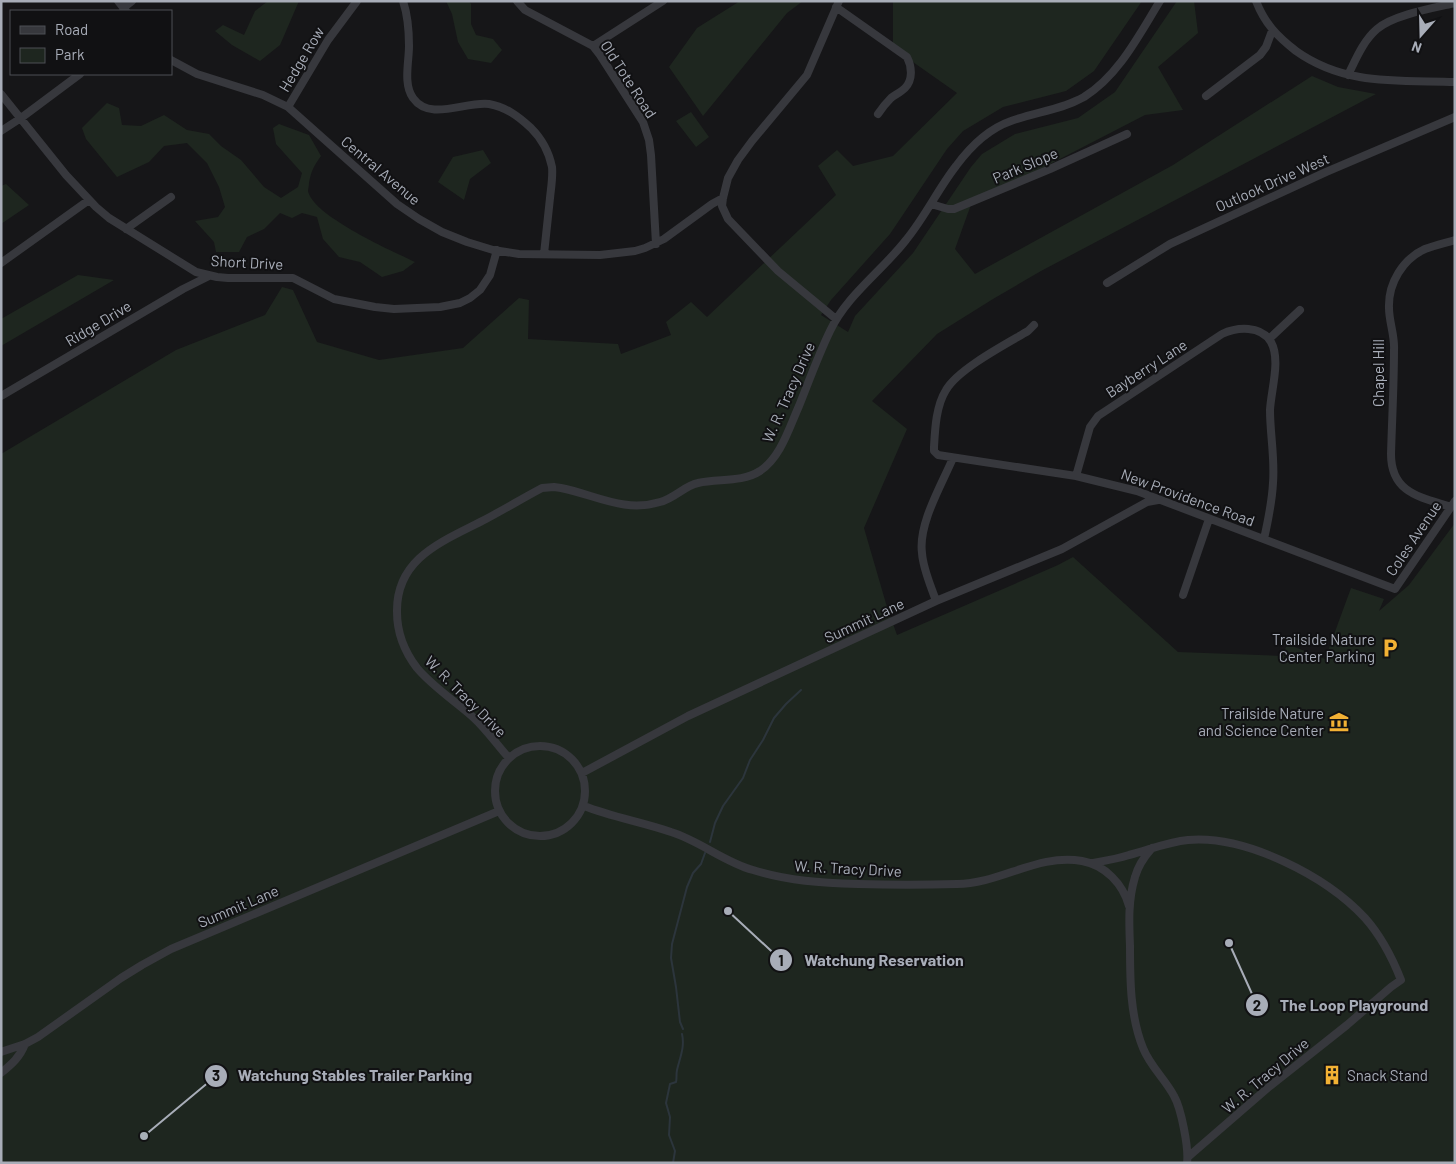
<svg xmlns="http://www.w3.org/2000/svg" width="1456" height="1164" viewBox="0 0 1456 1164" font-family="Barlow,sans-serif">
	<rect width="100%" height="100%" fill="#161618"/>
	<path fill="#1e261f" d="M 268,1 L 299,1 L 280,45 L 260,61 L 232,45 L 215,31 L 223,25 L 244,35 L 255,11 Z
		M 446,1 L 469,1 L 471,4 L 471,24 L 476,35 L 493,39 L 502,50 L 491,63 L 468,59 L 458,42 L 452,14 Z
		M 740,1 L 803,1 L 787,13 L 703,116 L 669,67 L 697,28 Z
		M 893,1 L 1142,1 L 1094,71 L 1066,91 L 1003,107 L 963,131 L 947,149 L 890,234 L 831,300 L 821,315 L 848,332 L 855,316 L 913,253 L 971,167 L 982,154 L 1015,134 L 1078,118 L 1115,92 L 1177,1 L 1194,1 L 1198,33 L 1158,67 L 1183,110 L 1145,115 L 1025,177 L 973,199 L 955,249 L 975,274 L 1173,165 L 1312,76 L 1338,87 L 1376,94 L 1041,271 L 993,299 L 937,334 L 872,401 L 907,429 L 864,528 L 887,607 L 897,635 L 1058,565 L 1073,557 L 1178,652 L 1283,656 L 1287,644 L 1325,659 L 1351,588 L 1384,599 L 1379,611 L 1409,585 L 1455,523 L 1455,1163 L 1,1163 L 1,454 L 176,350 L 265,315 L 282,287 L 293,290 L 317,342 L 379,360 L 463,348 L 519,298 L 529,300 L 528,339 L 618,344 L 621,354 L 671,335 L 666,322 L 691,302 L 707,317 L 836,195 L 818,166 L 837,150 L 853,166 L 893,156 L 957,93 L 893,48 Z
		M 107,103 L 119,108 L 122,125 L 141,126 L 164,115 L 187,130 L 209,134 L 221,146 L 241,160 L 264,187 L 281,198 L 298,187 L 302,173 L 276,144 L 273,128 L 279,124 L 309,135 L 321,156 C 314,166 311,171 309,183 C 309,186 308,189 308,191 C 313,216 392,251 415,262 L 403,271 L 382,277 L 360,262 L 339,257 L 323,239 L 317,217 L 302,213 L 292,218 L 280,213 L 264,229 L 247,237 L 239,252 L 216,252 L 214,242 L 195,221 L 218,217 L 225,207 L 219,187 L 207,163 L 187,143 L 164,146 L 149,162 L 117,177 L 86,139 L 82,128 Z
		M 691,112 L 709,137 L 696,147 L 676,121 Z
		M 483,150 L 491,163 L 470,179 L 464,200 L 438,182 L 453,157 Z
		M 6,184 L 29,205 L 1,224 L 1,186 Z
		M 78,275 L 114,280 L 1,346 L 1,319 Z"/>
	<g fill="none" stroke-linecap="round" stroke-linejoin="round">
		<path stroke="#2c353c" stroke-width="2" d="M 710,842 L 715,823 L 723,806 L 743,778 L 750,760 L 763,740 L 774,718 L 786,704 L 801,690
			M 683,1029 L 680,1022 L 676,987 L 671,958 L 672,944 L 687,887 L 693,873 L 701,864 L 705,853
			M 673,1163 L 675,1151 L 669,1135 L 670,1117 L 666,1103 L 670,1084 L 676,1082 C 677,1078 676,1075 677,1070 C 680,1057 685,1047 682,1034"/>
		<path stroke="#37383d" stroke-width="8" d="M 118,1 L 126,11
			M 403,1 C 408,16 409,31 409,46 C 409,62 403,84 413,98 C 430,122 465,101 489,104 C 506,107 518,116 531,128 C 542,139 549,152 552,167 C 553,177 551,188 550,198 C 548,217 546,236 544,254
			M 517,1 L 525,10 L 593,46 L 600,55 L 643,122 L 649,140 L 651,155 L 656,244
			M 1256,1 C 1265,24 1277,36 1296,51 C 1345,86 1398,80 1455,82
			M 836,7 L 907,57 C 912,67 913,80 905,88 C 901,92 895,95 891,98 C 886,103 882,108 878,114
			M 123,8 L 132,1
			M 593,46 L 663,1
			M 171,60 L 197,74 L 263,95 L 288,107 L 397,204 L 419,219 L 442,232 L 467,242 L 493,250 L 519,254 L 600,255 L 635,251 L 645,248 L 664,239 L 712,204 L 723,198
			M 1348,75 C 1356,59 1363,41 1377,29 C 1393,15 1433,8 1455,3
			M 1,94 L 66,175 L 96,207 L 109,218 L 196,272 L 217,277 L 228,278 L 293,278 L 334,299 L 375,307 L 394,309 L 440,307 L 460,303 L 470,298 L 480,290 L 490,275 L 497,250
			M 1206,96 L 1260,55 L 1266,47 L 1272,31
			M 288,107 L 328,40 L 357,1
			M 1,131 L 21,118 L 80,74
			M 931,204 L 948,209 L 954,209 L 1050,169 L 1127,134
			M 126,229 L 171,197
			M 1,263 L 89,200
			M 1107,283 L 1170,244 L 1326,172 L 1455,117
			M 836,319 L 778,271 L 728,219 L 722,206 L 723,198 L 728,178 L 738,160 L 752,141 L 807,75 L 839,1
			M 1034,325 L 1028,331 C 1006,344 958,369 946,390 C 936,406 935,429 934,447 L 934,451 L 938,455 L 1076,476 L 1137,491 L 1395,589 L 1455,501
			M 1269,339 L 1300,310
			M 1,396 L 183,289 L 209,276
			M 1076,476 L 1090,427 L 1098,416 L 1222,334 C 1237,327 1261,325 1271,342 C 1281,360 1271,390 1270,410 C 1270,434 1275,458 1273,483 C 1272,502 1268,521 1264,539
			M 1451,507 C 1420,497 1391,493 1391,454 C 1392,419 1394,384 1394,350 C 1395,336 1389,322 1389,308 C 1388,283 1403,259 1425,249 C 1435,245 1445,243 1455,240
			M 1183,595 L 1209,519
			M 936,601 C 931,586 923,569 922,553 C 918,524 942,484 953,458
			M495 791a45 45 0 1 1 90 0a45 45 0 1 1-90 0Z
			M 509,758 C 497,745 487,730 474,718 C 455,701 433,687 417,668 C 404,651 397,633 397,612 C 396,557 444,541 486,519 C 505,509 523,498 542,488 L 554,487 L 561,488 C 596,495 624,513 660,502 C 675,498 684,486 698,483 C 718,478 741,483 760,471 C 781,457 789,428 799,406 C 809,381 818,356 830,331 C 847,295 882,271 906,240 C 925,217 938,189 956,166 C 970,147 988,129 1011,121 C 1035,112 1061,110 1084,97 C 1119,75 1139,35 1160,1
			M 582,773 L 688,716 L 936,601 L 1062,549 L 1147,502 L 1158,500
			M 584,806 C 612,817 642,822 671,832 C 700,841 724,862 753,870 C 788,881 822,883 858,884 C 891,885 924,885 957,884 C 1000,884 1038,853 1082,861 C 1105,865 1123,884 1129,906
			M 1152,848 C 1144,857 1138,866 1135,877 C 1128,900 1129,922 1130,946 C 1130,979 1130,1016 1143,1048 C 1150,1066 1165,1079 1174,1096 C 1181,1108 1189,1148 1187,1163
			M 1092,863 C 1104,861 1117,859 1129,855 C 1149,850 1167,842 1188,840 C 1246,835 1326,876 1365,918 C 1381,936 1392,957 1401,980 L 1391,987 L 1347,1025 L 1270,1086 L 1188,1157
			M 1,1052 L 25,1044 L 38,1037 L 121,978 L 142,965 L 171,949 L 499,811
			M 1,1073 C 12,1064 20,1057 25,1044"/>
	</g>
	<defs>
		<symbol id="parking-bare" viewBox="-9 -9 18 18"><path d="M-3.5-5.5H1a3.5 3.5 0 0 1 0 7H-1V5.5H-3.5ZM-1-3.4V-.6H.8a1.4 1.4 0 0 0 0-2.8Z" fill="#f2b134" stroke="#111113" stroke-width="2.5" paint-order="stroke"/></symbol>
		<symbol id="museum-bare" viewBox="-9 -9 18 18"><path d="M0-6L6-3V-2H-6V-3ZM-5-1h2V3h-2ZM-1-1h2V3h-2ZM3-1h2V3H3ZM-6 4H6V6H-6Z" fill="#f2b134" stroke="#111113" stroke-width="2.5" paint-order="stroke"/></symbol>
		<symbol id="building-bare" viewBox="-9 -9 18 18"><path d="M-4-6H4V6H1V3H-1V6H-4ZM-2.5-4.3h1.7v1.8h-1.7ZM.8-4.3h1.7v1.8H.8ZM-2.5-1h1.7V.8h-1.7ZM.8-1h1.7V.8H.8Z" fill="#f2b134" stroke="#111113" stroke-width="2.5" paint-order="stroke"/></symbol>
	</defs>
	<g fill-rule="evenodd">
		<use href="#parking-bare" x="1376" y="634" width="28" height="28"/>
		<use href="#museum-bare" x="1325" y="708" width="28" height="28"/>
		<use href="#building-bare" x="1318" y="1061" width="28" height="28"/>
	</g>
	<g text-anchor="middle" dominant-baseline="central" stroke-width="4" stroke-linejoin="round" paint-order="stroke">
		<g font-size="15" fill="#a8adb8" stroke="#111113">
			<text transform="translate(301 59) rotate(-59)">Hedge Row</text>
			<text transform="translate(629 79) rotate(57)">Old Tote Road</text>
			<text transform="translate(1025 165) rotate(-23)">Park Slope</text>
			<text transform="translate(381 170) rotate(40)">Central Avenue</text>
			<text transform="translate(1272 182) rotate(-24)">Outlook Drive West</text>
			<text transform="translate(247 262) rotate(3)">Short Drive</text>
			<text transform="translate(98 323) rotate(-31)">Ridge Drive</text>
			<text transform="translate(1146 368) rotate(-33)">Bayberry Lane</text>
			<text transform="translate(1378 373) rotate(-90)">Chapel Hill</text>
			<text transform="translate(788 392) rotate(-66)">W. R. Tracy Drive</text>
			<text transform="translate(1188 497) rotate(20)">New Providence Road</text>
			<text transform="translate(1413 538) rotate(-56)">Coles Avenue</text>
			<text transform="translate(864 620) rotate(-25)">Summit Lane</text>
			<text transform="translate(466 696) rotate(45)">W. R. Tracy Drive</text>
			<text transform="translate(848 868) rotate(3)">W. R. Tracy Drive</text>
			<text transform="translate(238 906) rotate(-23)">Summit Lane</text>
			<text transform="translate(1265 1075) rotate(-40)">W. R. Tracy Drive</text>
		</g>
		<g font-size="15" fill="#a8adb8" stroke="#111113" text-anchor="end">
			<text x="1375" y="639">Trailside Nature<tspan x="1375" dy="17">Center Parking</tspan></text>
			<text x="1324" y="713">Trailside Nature<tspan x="1324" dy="17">and Science Center</tspan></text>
			<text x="1347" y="1075" text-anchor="start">Snack Stand</text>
		</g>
	</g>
	<path fill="none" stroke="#a8adb8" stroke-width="2" d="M728 911L781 960M1229 943L1257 1005M144 1136L216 1076"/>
	<g fill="#a8adb8" stroke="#111113" stroke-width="2">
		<circle cx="728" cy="911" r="5"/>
		<circle cx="1229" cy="943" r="5"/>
		<circle cx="144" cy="1136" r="5"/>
		<circle cx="781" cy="960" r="12"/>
		<circle cx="1257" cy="1005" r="12"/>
		<circle cx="216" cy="1076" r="12"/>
	</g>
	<g font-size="15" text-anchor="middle" font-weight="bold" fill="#111">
		<text x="781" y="966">1</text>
		<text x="1257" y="1011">2</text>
		<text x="216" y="1081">3</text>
	</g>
	<g font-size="16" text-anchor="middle" font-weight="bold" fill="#a8adb8" stroke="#111113" stroke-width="4" stroke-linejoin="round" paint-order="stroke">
		<text x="884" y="966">Watchung Reservation</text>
		<text x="1354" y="1011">The Loop Playground</text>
		<text x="355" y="1081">Watchung Stables Trailer Parking</text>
	</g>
	<rect width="1456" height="1164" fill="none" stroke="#a8adb8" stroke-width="5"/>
	<rect x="10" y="10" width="162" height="65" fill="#111113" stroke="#4d4f55"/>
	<rect x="20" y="26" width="25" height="8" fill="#37383d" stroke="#4d4f55"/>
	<text x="55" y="35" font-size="15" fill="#a8adb8">Road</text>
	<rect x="20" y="48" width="25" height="15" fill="#1e261f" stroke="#4d4f55"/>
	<text x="55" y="60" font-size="15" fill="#a8adb8">Park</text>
	<g transform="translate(1421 35) rotate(200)" stroke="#111113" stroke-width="4" paint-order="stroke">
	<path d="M0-4L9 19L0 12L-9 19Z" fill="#a8adb8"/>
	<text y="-8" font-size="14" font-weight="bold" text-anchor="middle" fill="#a8adb8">N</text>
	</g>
</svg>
